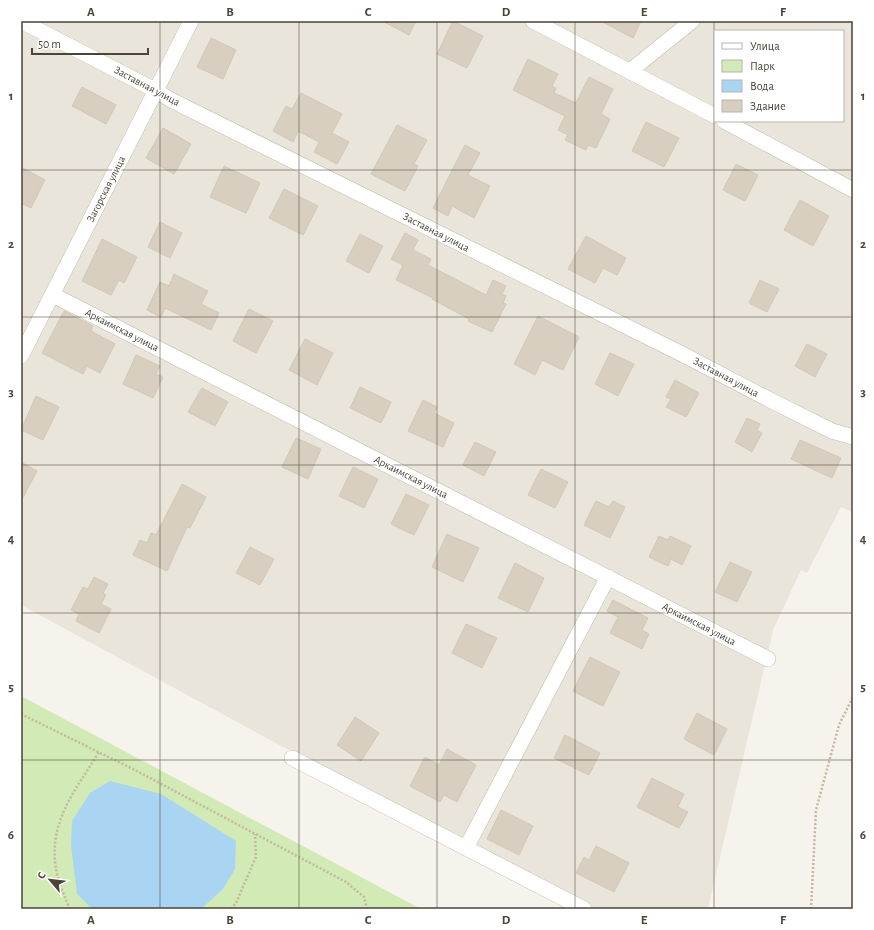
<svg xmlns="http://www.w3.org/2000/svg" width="874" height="930" viewBox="0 0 874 930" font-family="'Alegreya Sans',sans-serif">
	<rect width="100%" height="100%" fill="#f6f3ec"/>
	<path fill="#eae5da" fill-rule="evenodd" d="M 21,21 L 853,21 L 853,512 L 841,507 L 807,573 L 801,570 L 773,630 L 708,909 L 582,909 L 21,605 ZM 715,31 L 843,31 L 843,121 L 715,121 Z"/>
	<path fill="#d2eab5" d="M 21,696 L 421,909 L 21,909 Z"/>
	<path fill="#a9d4f2" d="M 110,781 L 161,794 L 236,841 L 235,869 L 223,889 L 201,909 L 92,909 L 77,894 L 71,845 L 72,821 L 90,793 Z"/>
	<path fill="#d8cfc1" stroke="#d3c7b4" d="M 382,21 L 416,21 L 409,35 Z
		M 453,21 L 483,36 L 467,68 L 437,54 Z
		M 601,21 L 641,21 L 633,38 Z
		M 211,38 L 236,50 L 223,79 L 197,67 Z
		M 528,59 L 558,74 L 552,86 L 556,88 L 554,93 L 576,103 L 589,77 L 613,89 L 601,114 L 610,119 L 596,148 L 588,145 L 586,150 L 565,140 L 568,135 L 558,130 L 565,116 L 513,90 Z
		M 82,87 L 116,105 L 106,124 L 72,106 Z
		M 301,93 L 342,114 L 332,133 L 349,142 L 337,164 L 314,152 L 319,142 L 298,131 L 293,142 L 273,131 L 286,106 L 292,109 Z
		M 646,122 L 679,138 L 664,167 L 632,151 Z
		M 397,125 L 427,140 L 414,164 L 418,166 L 405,191 L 371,174 Z
		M 163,128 L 191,144 L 174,174 L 146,158 Z
		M 465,145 L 480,153 L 468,175 L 490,186 L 474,218 L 452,206 L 448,216 L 433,208 Z
		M 736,164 L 758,175 L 745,201 L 723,190 Z
		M 224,166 L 260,183 L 246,213 L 210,197 Z
		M 21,167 L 45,180 L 31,208 L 21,203 Z
		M 284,189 L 318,206 L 303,235 L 269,218 Z
		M 800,200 L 829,216 L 813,246 L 784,230 Z
		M 160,222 L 182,233 L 170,258 L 148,247 Z
		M 405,233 L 418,240 L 413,250 L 431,259 L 428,265 L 486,295 L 493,280 L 506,286 L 502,294 L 506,296 L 503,303 L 506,304 L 492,332 L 468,321 L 469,319 L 432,299 L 433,298 L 396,280 L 403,265 L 391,259 Z
		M 360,234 L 383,246 L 369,273 L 346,261 Z
		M 586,236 L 626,258 L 617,275 L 603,268 L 595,283 L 568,269 Z
		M 102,239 L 137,257 L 124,283 L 119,280 L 111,295 L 82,281 Z
		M 174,274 L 208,291 L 201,304 L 219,313 L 211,330 L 165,308 L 161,317 L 147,310 L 160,282 L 169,286 Z
		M 760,280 L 779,289 L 767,312 L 749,303 Z
		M 249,309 L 273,321 L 256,353 L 233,341 Z
		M 64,311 L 93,326 L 91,331 L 115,344 L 100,373 L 87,366 L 83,374 L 42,353 Z
		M 538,316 L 579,337 L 563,370 L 542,360 L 535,375 L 514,364 Z
		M 305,339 L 333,353 L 317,385 L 289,370 Z
		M 807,344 L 827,354 L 815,377 L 795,366 Z
		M 610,353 L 634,364 L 618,396 L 595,384 Z
		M 136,355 L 160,366 L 156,374 L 163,377 L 153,398 L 123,384 Z
		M 675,380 L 699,393 L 686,417 L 666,407 L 671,399 L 666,397 Z
		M 360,387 L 391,402 L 381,423 L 350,408 Z
		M 202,388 L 228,402 L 215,426 L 188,412 Z
		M 36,396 L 59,407 L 43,440 L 21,430 Z
		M 423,400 L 437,407 L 434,413 L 454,423 L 443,447 L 408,431 Z
		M 747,418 L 760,424 L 757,430 L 762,433 L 752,452 L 735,442 Z
		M 296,438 L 321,449 L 308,479 L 282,467 Z
		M 800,440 L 841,458 L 832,478 L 791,459 Z
		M 475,442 L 496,452 L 484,476 L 463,465 Z
		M 21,462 L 37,471 L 21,501 Z
		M 353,467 L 378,479 L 364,508 L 339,496 Z
		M 541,469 L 568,482 L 555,508 L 528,495 Z
		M 182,484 L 206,497 L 190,528 L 187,527 L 167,571 L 133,555 L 140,540 L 147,543 L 151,533 L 156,535 Z
		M 406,494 L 429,505 L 414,535 L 391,524 Z
		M 596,501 L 609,507 L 613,501 L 625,507 L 610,538 L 584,525 Z
		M 447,534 L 479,548 L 463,582 L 432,567 Z
		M 659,536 L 668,540 L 670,536 L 691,546 L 682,565 L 671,559 L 668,566 L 649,557 Z
		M 250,547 L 274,559 L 260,585 L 236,573 Z
		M 730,562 L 752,572 L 737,602 L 715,592 Z
		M 515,563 L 544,578 L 528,612 L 498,598 Z
		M 94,577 L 108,584 L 103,593 L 106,595 L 101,604 L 111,609 L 99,633 L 76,621 L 79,614 L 71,610 L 83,587 L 88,589 Z
		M 613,600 L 648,618 L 642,630 L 649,634 L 642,649 L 610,633 L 618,617 L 607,611 Z
		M 466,624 L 497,638 L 482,668 L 452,653 Z
		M 590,657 L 620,672 L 603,706 L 573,691 Z
		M 697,713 L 727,729 L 714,755 L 684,739 Z
		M 355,717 L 379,733 L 361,761 L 337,745 Z
		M 565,735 L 600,753 L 589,775 L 554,758 Z
		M 447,749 L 476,765 L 457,802 L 444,795 L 440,802 L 410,786 L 425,757 L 439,765 Z
		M 652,778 L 684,794 L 678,807 L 688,812 L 679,828 L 637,807 Z
		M 501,810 L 533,826 L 519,855 L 487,839 Z
		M 596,846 L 629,863 L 614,892 L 576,873 L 584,857 L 589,860 Z"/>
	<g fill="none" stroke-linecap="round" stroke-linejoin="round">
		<defs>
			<path id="street" d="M 21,21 L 155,90 L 171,100 L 682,354 L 768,399 L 832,431 L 853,437
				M 533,21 L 715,116
				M 630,71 L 692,21
				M 724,121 L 853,190
				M 53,295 L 768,659
				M 21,356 L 191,21
				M 292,758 L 584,909
				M 466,848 L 608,577"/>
		</defs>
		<use href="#street" stroke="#c2bbae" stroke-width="16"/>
		<path stroke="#c4b79f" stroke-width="2.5" stroke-dasharray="2 2" stroke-linecap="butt" d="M 21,714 L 133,769 L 346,882 L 364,897 L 367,909
			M 70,909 C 65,898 60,886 57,874 C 46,824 75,791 99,752
			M 231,909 L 236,903 L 256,857 L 255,834
			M 811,909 L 816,810 L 839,725 L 853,697"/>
		<use href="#street" stroke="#fff" stroke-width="15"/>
	</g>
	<path fill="none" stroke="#4b4439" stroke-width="1" stroke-opacity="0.55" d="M 160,21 L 160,909M 299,21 L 299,909M 437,21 L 437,909M 575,21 L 575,909M 714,21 L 714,909M 21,170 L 853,170M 21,317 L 853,317M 21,465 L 853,465M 21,613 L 853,613M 21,760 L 853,760"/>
	<g text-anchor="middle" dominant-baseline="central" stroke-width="3" stroke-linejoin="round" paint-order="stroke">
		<g font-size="11" fill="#4b4439" stroke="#fff">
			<text transform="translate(147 86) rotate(28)">Заставная улица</text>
			<text transform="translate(106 189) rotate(-63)">Загорская улица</text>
			<text transform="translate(436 232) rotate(27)">Заставная улица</text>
			<text transform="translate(122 330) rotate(27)">Аркаимская улица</text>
			<text transform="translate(726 377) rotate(28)">Заставная улица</text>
			<text transform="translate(411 477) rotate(27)">Аркаимская улица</text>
			<text transform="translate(699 624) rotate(27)">Аркаимская улица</text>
		</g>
	</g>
	<rect width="874" height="930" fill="none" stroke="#ffffff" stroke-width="44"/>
	<rect x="714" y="30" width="130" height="92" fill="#ffffff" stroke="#b7b4b0"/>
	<rect x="722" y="43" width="20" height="6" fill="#ffffff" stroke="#b7b4b0"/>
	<text x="750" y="50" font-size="12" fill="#4b4439">Улица</text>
	<rect x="722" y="60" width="20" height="12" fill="#d2eab5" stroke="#b7b4b0"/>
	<text x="750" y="70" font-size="12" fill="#4b4439">Парк</text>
	<rect x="722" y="80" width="20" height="12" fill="#a9d4f2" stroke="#b7b4b0"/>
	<text x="750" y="90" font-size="12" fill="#4b4439">Вода</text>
	<rect x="722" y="100" width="20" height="12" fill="#d8cfc1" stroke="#b7b4b0"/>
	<text x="750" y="110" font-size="12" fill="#4b4439">Здание</text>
	<g transform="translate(50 880) rotate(298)" stroke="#ffffff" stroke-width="3" paint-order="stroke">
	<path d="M0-3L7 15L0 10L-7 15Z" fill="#4b4439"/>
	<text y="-6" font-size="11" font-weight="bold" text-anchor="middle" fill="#4b4439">С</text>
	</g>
	<path d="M32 48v6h116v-6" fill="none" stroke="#4b4439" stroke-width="2"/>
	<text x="38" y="48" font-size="12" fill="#4b4439" stroke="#ffffff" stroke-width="3" paint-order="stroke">50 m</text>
	<rect x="22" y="22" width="830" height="886" fill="none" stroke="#4b4439" stroke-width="1.5"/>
	<g font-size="13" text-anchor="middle" font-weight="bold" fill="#4b4439">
		<text x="91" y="16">A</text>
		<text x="230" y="16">B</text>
		<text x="368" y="16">C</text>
		<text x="506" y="16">D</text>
		<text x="644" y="16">E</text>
		<text x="783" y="16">F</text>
		<text x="11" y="100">1</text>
		<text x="863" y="100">1</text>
		<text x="11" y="248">2</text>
		<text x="863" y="248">2</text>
		<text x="11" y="396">3</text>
		<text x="863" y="396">3</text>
		<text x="11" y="543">4</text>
		<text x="863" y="543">4</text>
		<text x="11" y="691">5</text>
		<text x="863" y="691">5</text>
		<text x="11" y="839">6</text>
		<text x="863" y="839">6</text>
		<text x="91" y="924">A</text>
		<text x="230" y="924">B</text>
		<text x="368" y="924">C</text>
		<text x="506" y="924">D</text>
		<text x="644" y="924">E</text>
		<text x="783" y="924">F</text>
	</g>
</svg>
